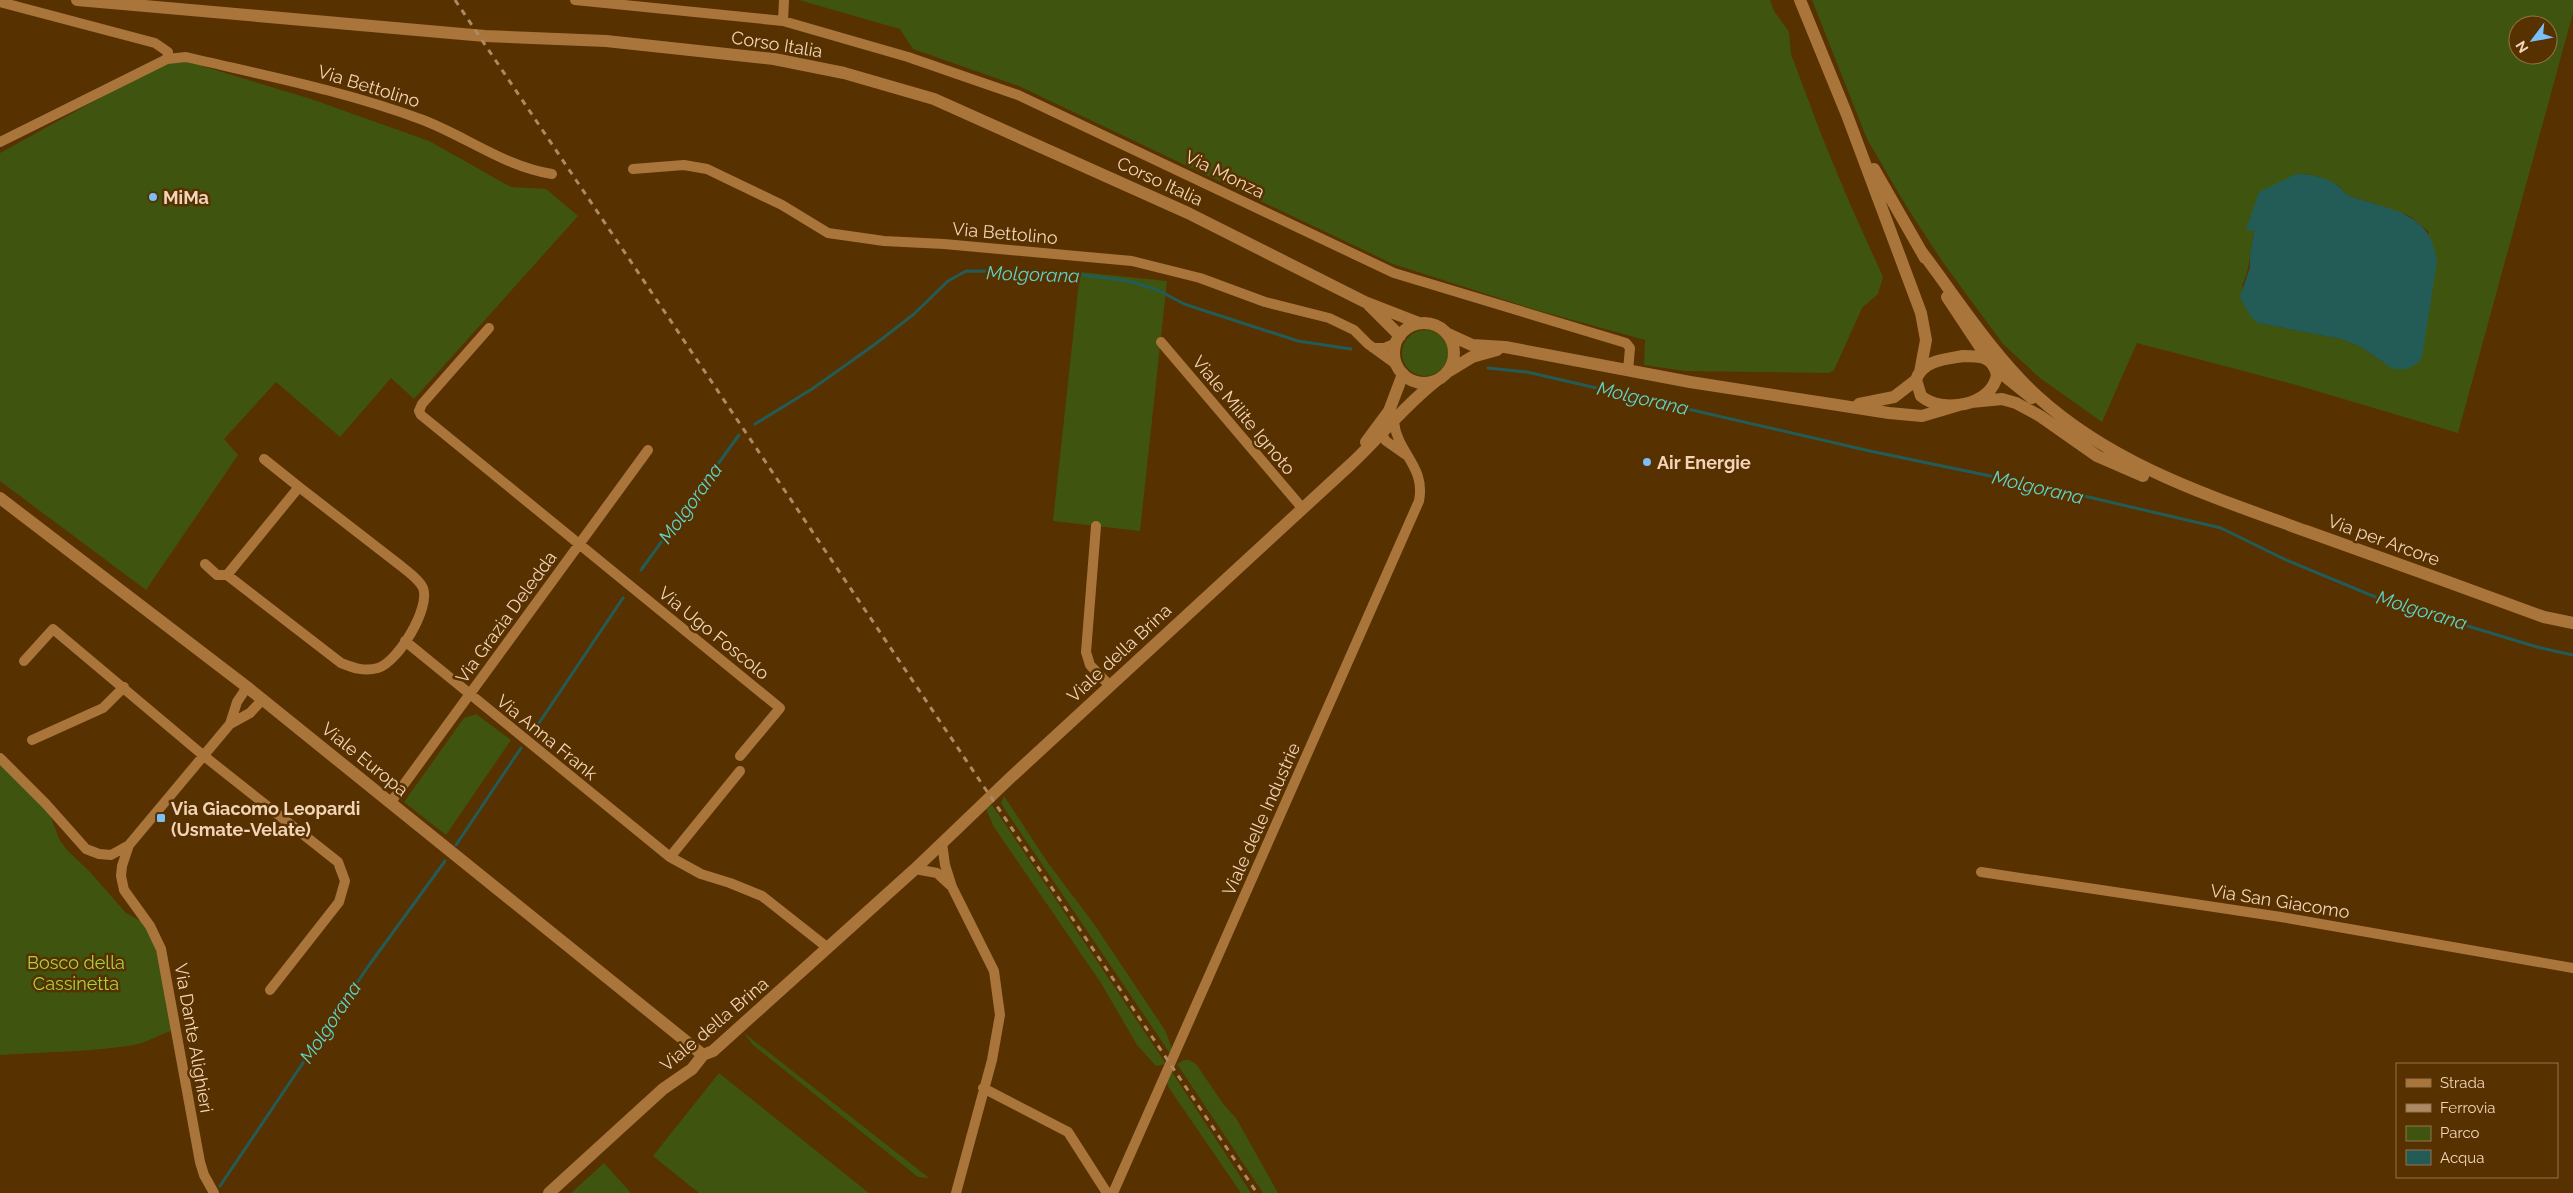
<svg xmlns="http://www.w3.org/2000/svg" width="2573" height="1193" viewBox="0 0 2573 1193" font-family="Raleway,sans-serif">
	<rect width="100%" height="100%" fill="#573100"/>
	<path fill="#3f550f" fill-rule="evenodd" d="M 799,0 L 1770,0 L 1774,11 L 1789,32 L 1791,54 L 1821,134 L 1847,197 L 1883,277 L 1878,294 L 1862,308 L 1834,370 L 1829,373 L 1685,371 L 1644,365 L 1645,340 L 1533,309 L 1393,264 L 1019,86 L 913,49 L 900,29 Z
		M 1812,0 L 2573,0 L 2573,13 L 2458,433 L 2293,384 L 2137,343 L 2102,422 L 2040,378 L 2003,344 L 1942,261 L 1905,204 L 1867,139 ZM 2518,25 L 2548,25 L 2548,55 L 2518,55 ZM 2305,174 L 2319,177 L 2338,185 L 2345,194 L 2410,216 L 2429,232 L 2384,363 L 2361,347 L 2341,339 L 2258,323 L 2242,286 C 2251,266 2250,251 2254,230 L 2247,230 Z
		M 189,62 L 311,99 L 429,141 L 511,187 L 546,189 L 578,216 L 414,399 L 391,378 L 340,437 L 276,382 L 224,439 L 238,455 L 146,590 L 0,481 L 0,153 L 127,83 L 170,63 Z
		M 1080,272 L 1167,281 L 1140,531 L 1053,521 Z
		M1402 353a23 23 0 1 1 46 0a23 23 0 1 1-46 0Z
		M 476,714 L 511,740 L 446,835 L 404,802 L 464,718 Z
		M 0,758 L 46,804 L 59,839 L 67,850 L 90,872 L 126,913 L 150,926 L 177,1030 C 162,1032 150,1042 134,1045 C 92,1052 43,1052 0,1055 Z
		M 1004,796 L 1048,863 L 1094,924 L 1165,1030 L 1171,1046 L 1171,1055 L 1006,811 L 1001,803 Z
		M 992,805 L 997,812 L 1166,1064 L 1156,1066 L 1137,1045 L 1101,983 L 994,827 L 986,809 Z
		M 744,1033 L 929,1178 L 918,1177 L 753,1045 Z
		M 1184,1060 L 1189,1060 L 1196,1064 L 1224,1105 L 1236,1118 L 1278,1193 L 1263,1193 L 1177,1064 Z
		M 1172,1072 L 1251,1193 L 1241,1193 L 1169,1088 L 1167,1083 Z
		M 719,1073 L 869,1193 L 699,1193 L 653,1156 Z
		M 604,1163 L 631,1193 L 571,1193 Z"/>
	<path fill="#235c57" d="M 2296,174 C 2309,174 2326,177 2337,185 C 2342,188 2343,193 2348,195 C 2388,211 2431,209 2437,262 L 2422,357 L 2418,363 L 2407,369 L 2393,369 L 2361,347 L 2341,339 L 2258,323 L 2251,317 L 2240,297 L 2250,267 L 2250,256 L 2254,230 L 2246,230 L 2259,192 Z"/>
	<g fill="none" stroke-linecap="round" stroke-linejoin="round">
		<path stroke="#235c57" stroke-width="3" d="M 1488,368 L 1527,372 L 1870,451 L 2067,492 L 2221,528 L 2286,560 L 2385,601 L 2537,647 L 2573,655
			M 755,424 L 812,389 L 874,345 L 914,314 L 948,281 L 966,271 L 1061,272 L 1128,281 L 1158,290 L 1184,304 L 1298,341 L 1351,349
			M 641,570 L 739,435
			M 535,729 L 623,598
			M 456,845 L 521,748
			M 220,1186 L 367,968 L 445,861"/>
		<path stroke="#aa753b" stroke-width="10" d="M 575,0 L 783,21 L 908,57 L 1018,95 L 1394,273 L 1626,343 L 1630,348 L 1628,371
			M 0,2 L 155,43 L 168,52 L 167,59
			M 783,21 L 784,0
			M 0,142 L 167,59 L 186,57 C 267,76 345,91 423,120 C 467,137 506,167 552,174
			M 633,169 L 684,165 L 707,169 L 782,205 L 828,233 L 884,241 L 944,244 L 1132,261 L 1200,278 L 1265,302 L 1329,318 L 1354,330 L 1368,344 L 1397,365
			M 489,328 L 422,404 L 419,411 L 421,415 L 780,708 L 740,756
			M 1161,342 L 1303,509
			M 1373,348 L 1384,348 L 1396,343
			M 1383,426 L 1382,435 L 1386,441 L 1406,455
			M 264,459 L 299,487
			M 299,487 L 401,566 C 408,572 419,579 423,588 C 431,608 397,663 378,668 C 364,672 354,668 341,663 L 227,575 Z
			M 1096,526 L 1086,652 L 1090,665 L 1110,686
			M 205,564 L 217,575 L 227,575
			M 405,641 L 670,857 L 701,874 L 730,883 L 762,896 L 828,948
			M 24,661 L 53,629 L 204,756 L 338,862 L 345,881 L 339,902 L 270,990
			M 230,724 L 250,713 L 263,699
			M 32,740 L 103,708 L 124,687
			M 0,758 L 46,804 L 86,849 L 99,854 L 111,855 L 129,845
			M 391,802 L 648,450
			M 942,843 L 945,865 L 952,887 L 994,971 L 1000,1015 L 992,1060 L 956,1193
			M 670,857 L 740,771
			M 915,869 L 937,873 L 950,885
			M 1981,872 L 2281,917 L 2573,968
			M 983,1088 L 1068,1132 L 1107,1193
			M 214,1193 L 204,1175 L 200,1162 L 161,949 L 150,926 L 124,890 L 121,876 L 122,866 L 129,845 L 230,724 L 237,702 L 247,687
			M 1113,1193 L 1419,501 C 1426,466 1397,453 1394,422"/>
		<path stroke="#aa753b" stroke-width="12" d="M 1366,442 L 1389,411 L 1403,374
			M 0,498 L 247,687 L 703,1055
			M 549,1193 L 663,1089 L 692,1069 L 703,1055 L 713,1051 L 915,869 L 1009,779 L 1350,465 C 1379,438 1404,406 1436,381"/>
		<path stroke="#aa753b" stroke-width="12" d="M 77,0 L 485,36 L 606,41 L 774,59 L 844,73 L 934,99 L 1188,213 L 1365,302 L 1419,323
			M 1800,0 L 1847,115 L 1921,313 L 1926,340 L 1920,372
			M 1874,169 L 1925,258
			M 1921,251 C 1958,300 1992,354 2037,396 C 2114,466 2210,496 2306,531 C 2385,559 2465,588 2544,617 L 2573,623
			M 1947,297 L 1988,359
			M 1369,305 L 1400,336
			M1394 353a30 30 0 1 1 60 0a30 30 0 1 1-60 0Z
			M 1448,334 L 1472,345 L 1505,347 L 1690,382 L 1889,413 L 1922,416 L 1959,405
			M 1963,356 C 1980,356 1993,356 1997,375 C 1992,406 1942,414 1921,396 L 1916,380 C 1922,360 1946,359 1963,356 Z
			M 1996,369 L 2032,398
			M 1449,371 L 1472,357 L 1497,350
			M 1971,402 L 2002,399 L 2016,403 L 2040,416 L 2097,456 L 2143,476
			M 1859,404 L 1894,397 L 1916,380"/>
		<path stroke="#ab8a64" stroke-width="3" stroke-dasharray="6 6" stroke-linecap="butt" d="M 455,0 L 1257,1193"/>
	</g>
	<g fill="#7bbef8" stroke="#573100" stroke-width="2">
		<circle cx="153" cy="197" r="5"/>
		<circle cx="1647" cy="462" r="5"/>
		<rect x="156" y="813" width="10" height="10" rx="2.5"/>
	</g>
	<g text-anchor="middle" dominant-baseline="central" stroke-width="5" stroke-linejoin="round" paint-order="stroke">
		<g font-size="18" fill="#f2d5b9" stroke="#573100">
			<text transform="translate(777 44) rotate(9)">Corso Italia</text>
			<text transform="translate(369 86) rotate(17)">Via Bettolino</text>
			<text transform="translate(1225 174) rotate(26)">Via Monza</text>
			<text transform="translate(1160 181) rotate(25)">Corso Italia</text>
			<text transform="translate(1005 233) rotate(5)">Via Bettolino</text>
			<text transform="translate(1244 415) rotate(50)">Viale Milite Ignoto</text>
			<text transform="translate(2384 540) rotate(20)">Via per Arcore</text>
			<text transform="translate(506 617) rotate(-54)">Via Grazia Deledda</text>
			<text transform="translate(714 633) rotate(39)">Via Ugo Foscolo</text>
			<text transform="translate(1119 653) rotate(-43)">Viale della Brina</text>
			<text transform="translate(547 737) rotate(39)">Via Anna Frank</text>
			<text transform="translate(365 759) rotate(39)">Viale Europa</text>
			<text transform="translate(1261 819) rotate(-66)">Viale delle Industrie</text>
			<text transform="translate(2280 901) rotate(9)">Via San Giacomo</text>
			<text transform="translate(714 1024) rotate(-40)">Viale della Brina</text>
			<text transform="translate(194 1038) rotate(80)">Via Dante Alighieri</text>
		</g>
		<g font-size="18" font-weight="bold" fill="#f2d5b9" stroke="#573100" text-anchor="start">
			<text x="163" y="197">MiMa</text>
			<text x="1657" y="462">Air Energie</text>
			<text x="171" y="808">Via Giacomo Leopardi<tspan x="171" dy="21">(Usmate-Velate)</tspan></text>
		</g>
		<g font-size="18" fill="#a4d540" stroke="#573100">
			<text x="76" y="962">Bosco della<tspan x="76" dy="21">Cassinetta</tspan></text>
		</g>
		<g font-size="19" font-style="italic" fill="#5ed4c8" stroke="#573100">
			<text transform="translate(1033 274) rotate(2)">Molgorana</text>
			<text transform="translate(1643 398) rotate(13)">Molgorana</text>
			<text transform="translate(2038 487) rotate(13)">Molgorana</text>
			<text transform="translate(690 503) rotate(-54)">Molgorana</text>
			<text transform="translate(2422 610) rotate(17)">Molgorana</text>
			<text transform="translate(330 1022) rotate(-56)">Molgorana</text>
		</g>
	</g>
	<rect x="2396" y="1063" width="162" height="115" fill="#573100" stroke="#95734a"/>
	<rect x="2406" y="1079" width="25" height="8" fill="#aa753b" stroke="#95734a"/>
	<text x="2440" y="1088" font-size="15" fill="#f2d5b9">Strada</text>
	<rect x="2406" y="1104" width="25" height="8" fill="#ab8a64" stroke="#95734a"/>
	<text x="2440" y="1113" font-size="15" fill="#f2d5b9">Ferrovia</text>
	<rect x="2406" y="1126" width="25" height="15" fill="#3f550f" stroke="#95734a"/>
	<text x="2440" y="1138" font-size="15" fill="#f2d5b9">Parco</text>
	<rect x="2406" y="1150" width="25" height="15" fill="#235c57" stroke="#95734a"/>
	<text x="2440" y="1163" font-size="15" fill="#f2d5b9">Acqua</text>
	<g transform="translate(2533 40) rotate(238)"><circle r="24" fill="#573100" stroke="#95734a"/>
	<path d="M0-4L9 19L0 12L-9 19Z" fill="#7bbef8"/>
	<text y="-8" font-size="14" font-weight="bold" text-anchor="middle" fill="#f2d5b9">N</text>
	</g>
</svg>
